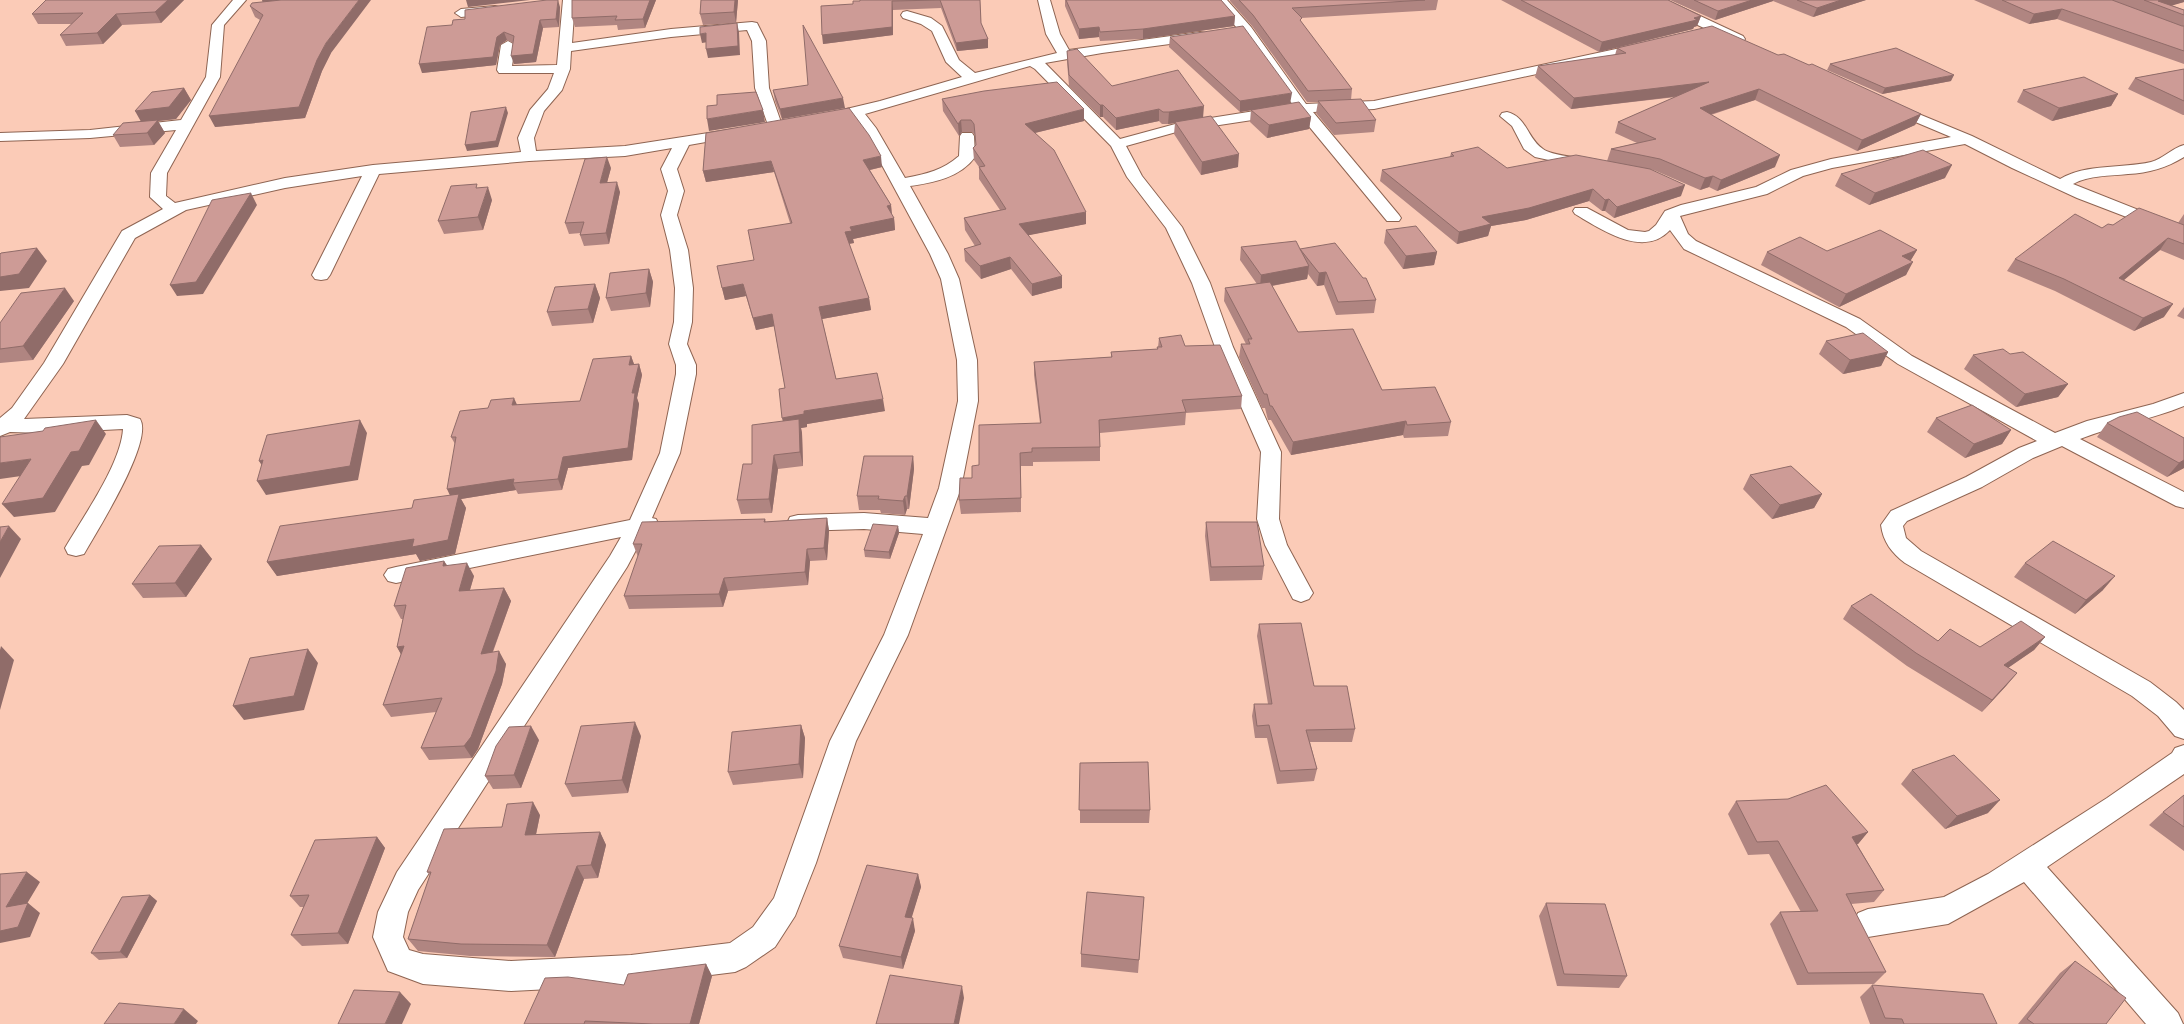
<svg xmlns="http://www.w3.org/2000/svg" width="2184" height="1024" viewBox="0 0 2184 1024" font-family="'Open Sans',sans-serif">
	<rect width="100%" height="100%" fill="#fbcbb7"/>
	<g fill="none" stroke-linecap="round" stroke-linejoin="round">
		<defs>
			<path id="street" d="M 233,0 L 246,0 L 224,25 L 220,77 L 167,173 L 166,196 L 175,203 L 285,178 L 373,165 L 521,152 L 518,138 L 530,110 L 548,89 L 554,73 L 499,73 L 497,70 L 501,45 L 508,41 L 515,45 L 512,66 L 557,65 L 563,0 L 575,0 L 572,43 L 671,29 L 752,22 L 757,23 L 766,41 L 769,88 L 782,125 L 780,128 L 770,128 L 768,125 L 755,88 L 752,41 L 747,30 L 671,37 L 571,51 L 570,69 L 562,90 L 544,111 L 534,138 L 536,151 L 625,146 L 734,129 L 739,130 L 741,133 L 739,136 L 734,137 L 689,145 L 677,169 L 684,191 L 677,215 L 688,250 L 693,288 L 692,322 L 687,344 L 696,365 L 696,374 L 680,453 L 652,518 L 656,519 L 659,525 L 656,531 L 645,533 L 627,567 L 418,890 L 408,912 L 403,937 L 409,950 L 423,954 L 511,961 L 631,955 L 730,943 L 753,927 L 774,898 L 830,741 L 884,635 L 923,534 L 864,529 L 798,531 L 790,529 L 787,523 L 790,517 L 798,515 L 864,513 L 928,518 L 939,488 L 958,401 L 957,360 L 941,279 L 930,254 L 863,130 L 851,117 L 838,117 L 836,114 L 838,111 L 880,101 L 962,77 L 946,62 L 932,31 L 921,24 L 903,18 L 901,15 L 903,12 L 907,11 L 931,18 L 942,26 L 959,60 L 975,73 L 1057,53 L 1046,34 L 1038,0 L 1050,0 L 1060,34 L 1069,50 L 1200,32 L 1205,33 L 1207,36 L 1200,40 L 1102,53 L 1045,63 L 1120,139 L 1179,123 L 1293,105 L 1241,33 L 1214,0 L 1227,0 L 1251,27 L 1306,104 L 1374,101 L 1644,43 L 1651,47 L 1644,51 L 1374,109 L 1313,112 L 1399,215 L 1401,218 L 1399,221 L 1387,221 L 1298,113 L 1180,131 L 1126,146 L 1142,176 L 1182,227 L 1210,283 L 1233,347 L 1281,452 L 1279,519 L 1287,545 L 1313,593 L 1309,599 L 1301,602 L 1293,599 L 1265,545 L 1257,519 L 1261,452 L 1215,347 L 1192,283 L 1166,228 L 1127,177 L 1111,146 L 1035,69 L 1030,66 L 865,114 L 876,128 L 905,178 C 927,174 943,170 959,156 L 960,136 L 962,133 L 972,133 L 974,136 L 975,157 C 961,177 933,183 910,186 L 948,254 L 959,279 L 977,360 L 978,401 L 961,488 L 908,635 L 856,741 L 816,863 L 795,916 L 775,947 L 746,967 L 735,972 L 631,985 L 511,991 L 423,984 L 388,971 L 373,937 L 378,912 L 397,872 L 610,556 L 621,537 L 396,583 L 388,581 L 384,575 L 388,569 L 396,567 L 630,520 L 660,453 L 676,374 L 676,365 L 669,344 L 674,322 L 675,288 L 670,250 L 661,215 L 668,191 L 661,169 L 672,148 L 625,156 L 529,161 L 379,174 L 330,275 L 327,279 L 321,280 L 315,279 L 312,275 L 362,176 L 285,188 L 186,210 L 135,238 L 63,364 L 24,419 L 127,415 L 140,419 C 154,441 97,531 84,554 L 76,556 L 68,554 L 65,548 C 83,517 121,464 123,429 L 44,433 L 10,432 L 0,436 L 0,418 L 12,408 L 44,363 L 122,231 L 163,209 L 150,197 L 151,173 L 176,130 L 90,138 L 0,141 L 0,133 L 90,130 L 181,120 L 206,77 L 212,25 Z
				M 1650,0 L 1666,0 L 1743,36 L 1745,39 L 1743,42 L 1733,42 L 1652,3 Z
				M 495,6 L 499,7 L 501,10 L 499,13 L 461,17 L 455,13 L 461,9 Z
				M 1892,103 L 1972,136 L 2060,179 C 2088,163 2121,169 2151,162 C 2163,159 2172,148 2184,145 L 2184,157 C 2166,168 2149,173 2128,174 C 2110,176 2089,175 2073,184 L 2184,228 L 2184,239 L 2077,198 L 2012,168 L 1965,144 L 1832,168 L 1803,176 L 1767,194 L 1680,216 L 1688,234 L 1696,241 L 1860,319 L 1912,356 L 2055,433 L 2087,421 L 2153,404 L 2184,393 L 2184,406 C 2151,420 2114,425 2080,439 L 2184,492 L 2184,508 L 2176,506 L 2062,446 L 2033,458 L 1982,487 L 1907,521 L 1903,526 L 1906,538 L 1921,551 L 2150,682 L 2176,702 L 2184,710 L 2184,739 L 2175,736 L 2158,716 L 2132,696 L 1905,563 C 1892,553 1883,542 1881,525 L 1891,511 L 1966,477 L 2019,448 L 2037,441 L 1898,364 L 1846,327 L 1684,249 L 1670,230 C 1643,259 1601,229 1575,214 L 1573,211 L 1575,208 L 1587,208 L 1628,230 L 1645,232 L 1649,231 L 1656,225 L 1665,211 L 1681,205 L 1756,187 L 1791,170 L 1831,159 L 1951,137 L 1887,110 L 1885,107 L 1887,104 Z
				M 1507,112 C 1527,117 1527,138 1543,149 C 1552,156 1579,157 1591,160 L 1594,163 L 1591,166 L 1586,168 L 1535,157 L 1524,149 L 1512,126 L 1500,116 L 1502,113 Z
				M 2184,745 L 2184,774 L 2047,867 L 2178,1013 L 2183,1024 L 2146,1024 L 2024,882 L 1948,924 L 1868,937 L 1858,933 L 1853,923 L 1858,913 L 1868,909 L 1944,897 L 1988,874 L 2107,798 L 2172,753 L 2175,748 Z"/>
		</defs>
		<use href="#street" stroke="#8e6452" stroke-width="2"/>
		<use href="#street" fill="#fff" fill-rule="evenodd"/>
	</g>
	<path fill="#b08581" d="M 46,0 L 184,0 L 161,23 L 122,25 L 103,44 L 66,46 L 60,35 L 72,24 L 38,24 L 32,14 Z
		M 262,0 L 331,53 L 322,71 L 305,118 L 215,127 L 260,20 L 255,17 L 250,6 L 263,2 Z
		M 572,0 L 656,0 L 645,28 L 618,30 L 617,25 L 575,27 L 572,18 Z
		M 701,0 L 738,0 L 736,23 L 703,25 L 700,14 Z
		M 980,0 L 981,24 L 988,39 L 988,48 L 957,51 L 941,8 L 893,10 L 893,35 L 823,44 L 853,4 L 860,1 Z
		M 1065,0 L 1221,0 L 1235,16 L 1234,26 L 1143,39 L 1100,41 L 1099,37 L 1079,39 L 1065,6 Z
		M 1230,0 L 1438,0 L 1436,10 L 1301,18 L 1301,22 L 1352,89 L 1351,100 L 1376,120 L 1374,132 L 1334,135 L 1316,113 L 1318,102 L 1307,102 L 1252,26 L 1230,1 Z
		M 1501,0 L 1668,0 L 1701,16 L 1697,26 L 1694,27 L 1693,29 L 1599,52 Z
		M 1670,0 L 1866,0 L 1813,17 L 1773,1 L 1715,20 Z
		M 1974,0 L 2184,0 L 2184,2 L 2171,5 L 2184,10 L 2184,64 L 2057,19 L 2029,24 Z
		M 560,7 L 559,27 L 543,28 L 536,62 L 514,64 L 513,43 L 507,40 L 500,45 L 496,65 L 422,73 L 452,25 Z
		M 1170,37 L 1290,104 L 1311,117 L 1309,129 L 1267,138 L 1250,122 L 1251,110 L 1240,112 L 1169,47 Z
		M 1617,48 L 1778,55 L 1921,114 L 1915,125 L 1857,151 L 1755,100 L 1711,115 L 1775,167 L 1717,191 L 1709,187 L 1700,190 L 1656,171 L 1650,169 L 1681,196 L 1614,218 L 1605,211 L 1602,211 L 1589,201 L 1526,220 L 1491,226 L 1488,236 L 1457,244 L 1380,181 L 1382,170 L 1450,157 L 1451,153 L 1507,168 L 1607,161 L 1611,149 L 1637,143 L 1615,133 L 1618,122 L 1676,97 L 1571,109 L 1535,77 L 1538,66 L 1615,55 Z
		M 1067,51 L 1112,86 L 1203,117 L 1238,167 L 1201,175 L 1174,134 L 1175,123 L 1168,124 L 1162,124 L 1159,121 L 1116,130 L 1103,117 L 1100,117 L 1069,86 L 1067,62 Z
		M 1830,64 L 1951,81 L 1882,94 L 1827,70 Z
		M 2184,69 L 2184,115 L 2183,115 L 2128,89 L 2135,78 Z
		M 184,88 L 191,100 L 176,119 L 158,121 L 165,133 L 154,145 L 120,147 L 113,135 L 141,122 Z
		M 773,90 L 845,108 L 782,119 L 775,101 Z
		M 2023,90 L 2118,94 L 2111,106 L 2052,121 L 2017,102 Z
		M 942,99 L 1084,121 L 1035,133 L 1086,224 L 1028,235 L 1062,288 L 1032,296 L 1011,269 L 981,279 L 965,261 L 964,249 L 975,246 L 965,230 L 964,218 L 1000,210 L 979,179 L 979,167 L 974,160 L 973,148 L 976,145 L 975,135 L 972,132 L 962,132 L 959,136 L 943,111 Z
		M 706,133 L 882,167 L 870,170 L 891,205 L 892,215 L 894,218 L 895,230 L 853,239 L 854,243 L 849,244 L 869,298 L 871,310 L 822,319 L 836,379 L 885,411 L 807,424 L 807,427 L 801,428 L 802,433 L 803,466 L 778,469 L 772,513 L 741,514 L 737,500 L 752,464 L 783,421 L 785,388 L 774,326 L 756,330 L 746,296 L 725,300 L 722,288 L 754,260 L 790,223 L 774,172 L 706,182 L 703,171 Z
		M 611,168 L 607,182 L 620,192 L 609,244 L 584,246 L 580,235 L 581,233 L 569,234 L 565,223 Z
		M 1841,174 L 1945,178 L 1869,205 L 1835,186 Z
		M 492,200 L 483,230 L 444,234 L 438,221 Z
		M 2184,214 L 2184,260 L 2160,250 L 2123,280 L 2164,317 L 2134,331 L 2055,291 L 2007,271 L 2015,259 L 2102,228 L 2113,225 L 2178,223 Z
		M 1386,230 L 1437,252 L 1434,265 L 1403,269 L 1384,243 Z
		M 1241,247 L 1300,249 L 1376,300 L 1374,313 L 1336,315 L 1324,285 L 1317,286 L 1308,274 L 1307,279 L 1272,286 L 1298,332 L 1382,390 L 1451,422 L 1448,436 L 1404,438 L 1403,435 L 1291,455 L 1271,420 L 1268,420 L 1265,408 L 1262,408 L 1239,357 L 1241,344 L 1246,344 L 1224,301 L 1225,288 L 1257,284 L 1240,260 Z
		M 1917,250 L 1911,260 L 1906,275 L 1839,307 L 1761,265 L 1767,252 Z
		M 649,269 L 653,282 L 650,307 L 611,311 L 606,298 Z
		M 595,284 L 600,298 L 593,323 L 552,326 L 547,312 Z
		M 74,301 L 33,360 L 0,363 L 0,323 Z
		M 2184,307 L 2184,319 L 2177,316 Z
		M 1159,338 L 1185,346 L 1242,396 L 1241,409 L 1186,413 L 1185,425 L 1100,433 L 1100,461 L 1033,462 L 1033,466 L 1021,466 L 1021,512 L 961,514 L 959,500 L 979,465 L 1040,423 L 1034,375 L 1034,362 L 1111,357 L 1111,352 L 1157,349 L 1157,347 L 1158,347 Z
		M 1826,341 L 1888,352 L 1881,366 L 1843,374 L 1819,354 Z
		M 2010,354 L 2068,384 L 2058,397 L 2016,407 L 1964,369 L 1973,355 Z
		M 631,356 L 634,364 L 639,364 L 642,375 L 637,398 L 639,404 L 632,460 L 568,468 L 562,490 L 518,494 L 516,490 L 461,499 L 466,508 L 455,554 L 420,561 L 416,554 L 277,576 L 267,562 L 412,508 L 450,496 L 455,444 L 451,437 L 488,408 L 517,405 L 580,401 Z
		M 1936,418 L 2011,430 L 2002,444 L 1965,458 L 1927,432 Z
		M 2107,423 L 2184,438 L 2184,468 L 2167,477 L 2097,437 Z
		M 913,456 L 914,469 L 909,509 L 907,509 L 905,515 L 881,513 L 880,510 L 859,510 L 857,496 Z
		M 1750,475 L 1822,494 L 1814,508 L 1772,519 L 1743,489 Z
		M 827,518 L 829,531 L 827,560 L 810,561 L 808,585 L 728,591 L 723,607 L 629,609 L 624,596 L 638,557 L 633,544 L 765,519 L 766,522 Z
		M 1206,522 L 1264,566 L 1262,580 L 1210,581 L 1205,536 Z
		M 898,526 L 899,533 L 890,559 L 865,557 L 864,550 Z
		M 201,545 L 212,559 L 186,597 L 143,598 L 132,584 Z
		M 444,561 L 447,565 L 474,576 L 470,590 L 504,588 L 511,601 L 493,652 L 506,664 L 502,684 L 478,749 L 472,758 L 429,760 L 421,748 L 436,712 L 391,717 L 383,705 L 401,654 L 397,647 L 403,619 L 401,619 L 394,606 Z
		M 2025,563 L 2103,590 L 2075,614 L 2014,577 Z
		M 1851,606 L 1938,641 L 1980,647 L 2045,637 L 2034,650 L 2008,668 L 2017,673 L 2006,686 L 1982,712 L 1907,666 L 1843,619 Z
		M 1259,624 L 1314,686 L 1355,729 L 1352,742 L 1310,742 L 1317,769 L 1314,781 L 1277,784 L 1267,738 L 1255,738 L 1252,716 L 1254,704 L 1268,704 L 1257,636 Z
		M 801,725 L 805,738 L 803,778 L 733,785 L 728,772 Z
		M 641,736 L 628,793 L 572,797 L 565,784 Z
		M 539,740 L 521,788 L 493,789 L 485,776 Z
		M 1080,763 L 1150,810 L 1149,823 L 1080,823 Z
		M 1912,770 L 1988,813 L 1945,829 L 1901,784 Z
		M 2184,795 L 2184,851 L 2149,825 L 2163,812 Z
		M 1736,801 L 1868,832 L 1858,844 L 1857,844 L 1884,890 L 1874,902 L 1851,904 L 1886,972 L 1874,984 L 1797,985 L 1770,924 L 1780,912 L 1801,912 L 1769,854 L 1748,855 L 1728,814 Z
		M 540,815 L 536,835 L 600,832 L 606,845 L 598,878 L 584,879 L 555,957 L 470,956 L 418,951 L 408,939 L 430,875 L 427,872 L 502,827 Z
		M 377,837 L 385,848 L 348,944 L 302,946 L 291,935 L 304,907 L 300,907 L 290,896 Z
		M 918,874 L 921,887 L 911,918 L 915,931 L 903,969 L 843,958 L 839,946 Z
		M 150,895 L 157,901 L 127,958 L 99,960 L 91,953 Z
		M 1144,897 L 1138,973 L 1081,967 L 1081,954 Z
		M 1546,903 L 1627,976 L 1619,988 L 1557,986 L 1539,916 Z
		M 2075,961 L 2106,1024 L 2018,1024 L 2060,973 Z
		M 706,964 L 712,976 L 699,1024 L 524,1024 L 624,985 Z
		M 1872,985 L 1997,1024 L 1870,1024 L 1860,997 Z"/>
	<path fill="#906c69" d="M 168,0 L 184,0 L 161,23 L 155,12 Z
		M 262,0 L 284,0 L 263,3 Z
		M 359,0 L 371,0 L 331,53 L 322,71 L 305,118 L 215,127 L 209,116 L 317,60 L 326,43 Z
		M 466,0 L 530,0 L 468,7 Z
		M 558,0 L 560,7 L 559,27 L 556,19 Z
		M 650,0 L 656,0 L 645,28 L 643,19 Z
		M 735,0 L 738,0 L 736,23 L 734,12 Z
		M 1752,0 L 1773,0 L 1773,1 L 1715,20 L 1718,11 Z
		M 1841,0 L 1866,0 L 1813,17 L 1817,8 Z
		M 2162,0 L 2184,0 L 2184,2 L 2164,8 L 2158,1 Z
		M 892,1 L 893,10 L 893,35 L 823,44 L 822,35 Z
		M 2062,9 L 2057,19 L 2029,24 L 2034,14 Z
		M 116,14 L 122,25 L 103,44 L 97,33 Z
		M 1235,16 L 1234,26 L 1143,39 L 1143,29 Z
		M 1701,16 L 1697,26 L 1694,27 L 1693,29 L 1599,52 L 1602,42 Z
		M 540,20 L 543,28 L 536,62 L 514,64 L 511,56 Z
		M 737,23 L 739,32 L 740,55 L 708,58 L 706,49 Z
		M 1099,27 L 1099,37 L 1079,39 L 1079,29 Z
		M 504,32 L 507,40 L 500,45 L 496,65 L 422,73 L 419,64 L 497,37 Z
		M 706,33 L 708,42 L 702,43 L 700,34 Z
		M 988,39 L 988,48 L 957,51 L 956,43 Z
		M 1954,75 L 1951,81 L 1882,94 L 1885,88 Z
		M 1709,82 L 1705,93 L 1571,109 L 1574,98 Z
		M 184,88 L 191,100 L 176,119 L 158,121 L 165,133 L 154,145 L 135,111 Z
		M 1759,89 L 1755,100 L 1696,119 L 1700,108 Z
		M 1292,93 L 1290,104 L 1240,112 L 1240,101 Z
		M 2118,94 L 2111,106 L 2052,121 L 2059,108 Z
		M 843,98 L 845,108 L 782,119 L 780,109 Z
		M 1100,105 L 1103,105 L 1103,117 L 1100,117 Z
		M 1204,106 L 1203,118 L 1175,122 L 1175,123 L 1168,124 L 1169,112 Z
		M 506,107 L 508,113 L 498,147 L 467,151 L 465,145 Z
		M 1084,109 L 1084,121 L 1026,135 L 1025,124 Z
		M 1159,109 L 1159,121 L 1116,130 L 1116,118 Z
		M 763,110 L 765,122 L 709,131 L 707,119 Z
		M 1921,114 L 1915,125 L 1857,151 L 1862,140 Z
		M 1311,117 L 1309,129 L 1267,138 L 1269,125 Z
		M 961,120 L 962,132 L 959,136 L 958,124 Z
		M 1239,154 L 1238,167 L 1201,175 L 1202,162 Z
		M 1780,155 L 1775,167 L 1717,191 L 1721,180 Z
		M 881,156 L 882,167 L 865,171 L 863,160 Z
		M 607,157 L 611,168 L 604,194 L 600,183 Z
		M 771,161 L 774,172 L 706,182 L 703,171 Z
		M 1952,165 L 1945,178 L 1869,205 L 1875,193 Z
		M 1713,176 L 1709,187 L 1700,190 L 1705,178 Z
		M 617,182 L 620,192 L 609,244 L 606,233 Z
		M 1685,185 L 1681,196 L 1614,218 L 1617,207 Z
		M 488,187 L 492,200 L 483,230 L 478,217 Z
		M 1593,189 L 1589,201 L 1526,220 L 1491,226 L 1488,236 L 1457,244 L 1459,232 L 1482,217 Z
		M 251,193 L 257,205 L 203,294 L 177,296 L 170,285 Z
		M 1609,199 L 1605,211 L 1602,211 L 1605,200 Z
		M 891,205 L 892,217 L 887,206 Z
		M 1086,212 L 1086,224 L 1020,237 L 1019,224 Z
		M 894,218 L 895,230 L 853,239 L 854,243 L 847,244 L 845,232 L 850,227 Z
		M 2168,238 L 2160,250 L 2111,291 L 2119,278 Z
		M 37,248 L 47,261 L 29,288 L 0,291 L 0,277 Z
		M 1917,250 L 1909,263 L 1902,256 Z
		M 1437,252 L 1434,265 L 1403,269 L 1406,256 Z
		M 1010,257 L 1011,269 L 981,279 L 980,266 Z
		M 1913,262 L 1906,275 L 1839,307 L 1846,294 Z
		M 1309,266 L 1307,279 L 1260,288 L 1261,275 Z
		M 649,269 L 653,282 L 650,307 L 646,293 Z
		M 1326,272 L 1324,285 L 1317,286 L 1319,273 Z
		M 1062,276 L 1062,288 L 1032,296 L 1032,284 Z
		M 595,284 L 600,298 L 593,323 L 588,309 Z
		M 743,284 L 746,296 L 725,300 L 722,288 Z
		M 65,288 L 74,301 L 33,360 L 23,346 Z
		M 869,298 L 871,310 L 822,319 L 819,307 Z
		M 2173,304 L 2164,317 L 2134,331 L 2143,318 Z
		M 772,314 L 775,326 L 756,330 L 753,318 Z
		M 1888,352 L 1881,366 L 1843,374 L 1850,360 Z
		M 631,356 L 635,367 L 629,365 Z
		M 639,364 L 642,375 L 637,398 L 639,404 L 632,460 L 568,468 L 562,490 L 558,479 L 563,457 L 632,393 Z
		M 2068,384 L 2058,397 L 2016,407 L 2025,394 Z
		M 514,398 L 519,409 L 512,405 Z
		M 883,399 L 885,411 L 807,424 L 807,427 L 801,428 L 802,433 L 803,466 L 800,452 L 785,430 L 782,418 L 804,411 Z
		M 96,420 L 106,434 L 89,465 L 82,466 L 55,512 L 14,517 L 2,504 Z
		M 360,420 L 367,433 L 358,480 L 266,495 L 257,481 Z
		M 1406,421 L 1403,435 L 1291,455 L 1293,442 Z
		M 2011,430 L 2002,444 L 1965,458 L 1974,444 Z
		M 1020,453 L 1021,466 L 1021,512 L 1021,498 Z
		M 774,455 L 778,469 L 772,513 L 769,499 Z
		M 913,456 L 914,469 L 909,509 L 907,496 Z
		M 31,459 L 42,473 L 0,479 L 0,463 Z
		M 263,460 L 268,475 L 259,461 Z
		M 2184,460 L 2184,468 L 2167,477 L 2179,463 Z
		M 514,479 L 513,483 L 516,490 L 461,499 L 466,508 L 455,554 L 420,561 L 416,554 L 277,576 L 267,562 L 452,500 L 447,489 Z
		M 1822,494 L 1814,508 L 1772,519 L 1780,505 Z
		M 905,496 L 907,509 L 905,515 L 903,501 Z
		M 827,518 L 829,531 L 827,560 L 824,548 Z
		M 9,526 L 21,539 L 0,578 L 0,542 Z
		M 898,526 L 899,533 L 890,559 L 889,552 Z
		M 201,545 L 212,559 L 186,597 L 175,583 Z
		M 807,549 L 810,561 L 808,585 L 805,572 Z
		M 444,561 L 451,573 L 443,566 Z
		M 467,563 L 474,576 L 466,603 L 459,591 Z
		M 2115,576 L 2103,590 L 2075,614 L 2086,600 Z
		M 724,578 L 728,591 L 723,607 L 719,594 Z
		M 504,588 L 511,601 L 487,667 L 481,654 Z
		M 2045,637 L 2034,650 L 1993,678 L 2004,665 Z
		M 1,646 L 14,660 L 0,710 L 0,650 Z
		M 404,646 L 404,660 L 397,647 Z
		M 308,649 L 318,663 L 304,710 L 244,720 L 233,706 Z
		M 499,651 L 506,664 L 502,684 L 478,749 L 472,758 L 464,746 Z
		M 2017,673 L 2006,686 L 1982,712 L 1992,700 Z
		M 635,722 L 641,736 L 628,793 L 622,780 Z
		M 801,725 L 805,738 L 803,778 L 799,764 Z
		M 531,726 L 539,740 L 521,788 L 514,775 Z
		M 2000,800 L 1988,813 L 1945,829 L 1957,816 Z
		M 533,802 L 540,815 L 533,848 L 525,835 Z
		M 600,832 L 606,845 L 598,878 L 591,865 Z
		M 1868,832 L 1858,844 L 1842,850 L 1852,837 Z
		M 377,837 L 385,848 L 348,944 L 338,933 Z
		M 577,866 L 584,879 L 555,957 L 547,945 Z
		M 27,872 L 40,882 L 19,917 L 6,907 Z
		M 918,874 L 921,887 L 908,930 L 905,917 Z
		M 150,895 L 157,901 L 127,958 L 120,952 Z
		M 28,903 L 40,913 L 30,937 L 0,943 L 0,931 Z
		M 913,918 L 915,931 L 903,969 L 901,957 Z
		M 706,964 L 712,976 L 699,1024 L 690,1024 Z
		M 962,986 L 964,998 L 959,1024 L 954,1024 Z
		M 400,992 L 411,1004 L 402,1024 L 385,1024 Z
		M 184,1009 L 198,1021 L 196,1024 L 174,1024 Z"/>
	<path fill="#cd9b96" stroke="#906c69" d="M 46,0 L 168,0 L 155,12 L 116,14 L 97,33 L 60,35 L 83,13 L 32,14 Z
		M 281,0 L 359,0 L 326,43 L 317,60 L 299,107 L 209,116 L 263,15 L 250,6 L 252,3 Z
		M 547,0 L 558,0 L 556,19 L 540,20 L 533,54 L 511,56 L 514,36 L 504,32 L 497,37 L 493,57 L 419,64 L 427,27 L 452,25 L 453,20 L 465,19 L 465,10 Z
		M 572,0 L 650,0 L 643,19 L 615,20 L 617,16 L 572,18 Z
		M 701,0 L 735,0 L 734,12 L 700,14 Z
		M 860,0 L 980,0 L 981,23 L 988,39 L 956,43 L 940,0 L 892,1 L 892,27 L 822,35 L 821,6 L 853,4 L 853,1 L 860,1 Z
		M 1066,0 L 1221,0 L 1235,16 L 1143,29 L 1100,32 L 1099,27 L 1079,29 Z
		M 1239,0 L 1425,0 L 1292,8 L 1302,18 L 1300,20 L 1352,89 L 1308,91 L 1253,15 Z
		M 1521,0 L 1668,0 L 1701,16 L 1694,18 L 1697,20 L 1602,42 Z
		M 1694,0 L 1752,0 L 1718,11 Z
		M 1797,0 L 1841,0 L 1817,8 Z
		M 2002,0 L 2112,0 L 2182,26 L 2184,26 L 2184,51 L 2062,9 L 2034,14 Z
		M 2144,0 L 2162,0 L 2158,1 L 2184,10 L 2184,15 Z
		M 737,23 L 738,46 L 706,49 L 706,33 L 700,34 L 700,27 Z
		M 803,25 L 843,98 L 780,109 L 773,90 L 808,85 Z
		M 1243,26 L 1292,93 L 1240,101 L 1170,37 Z
		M 1712,26 L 1778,55 L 1784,54 L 1809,65 L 1812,64 L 1921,114 L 1862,140 L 1759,89 L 1700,108 L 1780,155 L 1721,180 L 1713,176 L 1705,178 L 1660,159 L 1611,149 L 1656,139 L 1618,122 L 1709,82 L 1574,98 L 1538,66 L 1626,53 L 1617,48 Z
		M 1896,48 L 1954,75 L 1885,88 L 1830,64 Z
		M 1077,49 L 1112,86 L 1178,70 L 1204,106 L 1169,112 L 1163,112 L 1159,109 L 1116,118 L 1103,105 L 1100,105 L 1069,75 L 1067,51 Z
		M 2184,69 L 2184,101 L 2135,78 Z
		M 2084,77 L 2118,94 L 2059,108 L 2023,90 Z
		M 1057,82 L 1084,109 L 1025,124 L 1054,150 L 1086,212 L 1019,224 L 1062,276 L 1032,284 L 1010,257 L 980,266 L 964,249 L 981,244 L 964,218 L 1006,209 L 979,167 L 985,166 L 973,148 L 976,145 L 974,124 L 971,120 L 961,120 L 958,124 L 942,99 L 984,91 Z
		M 184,88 L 169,107 L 135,111 L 152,92 Z
		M 756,92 L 763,110 L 707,119 L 707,106 L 717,105 L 717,95 Z
		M 1361,99 L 1376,120 L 1336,123 L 1318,101 Z
		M 1299,102 L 1311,117 L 1269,125 L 1251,110 Z
		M 506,107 L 496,141 L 465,145 L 471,112 Z
		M 849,108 L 869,135 L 881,156 L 863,160 L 891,205 L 887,206 L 894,218 L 850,227 L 852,231 L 845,232 L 869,298 L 819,307 L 836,379 L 877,373 L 883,399 L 804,411 L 804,414 L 782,418 L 779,389 L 785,388 L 772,314 L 753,318 L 743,284 L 722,288 L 717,266 L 754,260 L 748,230 L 792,223 L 771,161 L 703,171 L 706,133 Z
		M 1211,116 L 1239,154 L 1202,162 L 1175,122 Z
		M 158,120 L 147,133 L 113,135 L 123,123 Z
		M 1478,147 L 1507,168 L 1576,155 L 1650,169 L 1685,185 L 1617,207 L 1609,199 L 1605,200 L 1593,189 L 1529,208 L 1482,217 L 1491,224 L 1459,232 L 1382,170 L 1454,156 L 1451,153 Z
		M 1923,150 L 1952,165 L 1875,193 L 1841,174 Z
		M 607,157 L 600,183 L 617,182 L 606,233 L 580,235 L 584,222 L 565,223 L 585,159 Z
		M 477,184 L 476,188 L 488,187 L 478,217 L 438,221 L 451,186 Z
		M 251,193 L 196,282 L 170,285 L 212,200 Z
		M 2139,208 L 2184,225 L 2184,244 L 2168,238 L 2119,278 L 2173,304 L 2143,318 L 2064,279 L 2015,259 L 2075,214 L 2102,228 L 2108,224 L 2113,225 Z
		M 1416,226 L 1437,252 L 1406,256 L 1386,230 Z
		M 1880,230 L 1917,250 L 1902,256 L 1913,262 L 1846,294 L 1767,252 L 1800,237 L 1827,251 Z
		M 1296,241 L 1300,249 L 1335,243 L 1363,278 L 1366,278 L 1376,300 L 1338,302 L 1326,272 L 1319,273 L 1300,249 L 1309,266 L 1261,275 L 1241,247 Z
		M 37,248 L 19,274 L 0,277 L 0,254 L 1,253 Z
		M 649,269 L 646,293 L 606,298 L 610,273 Z
		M 1270,282 L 1298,332 L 1353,329 L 1382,390 L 1435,387 L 1451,422 L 1407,425 L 1406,421 L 1293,442 L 1272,406 L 1270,406 L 1267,394 L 1264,394 L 1241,344 L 1250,344 L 1248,339 L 1252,339 L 1225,288 Z
		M 595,284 L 588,309 L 547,312 L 555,287 Z
		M 65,288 L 23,346 L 0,349 L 0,323 L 21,293 Z
		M 1863,333 L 1888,352 L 1850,360 L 1826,341 Z
		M 1181,335 L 1185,346 L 1220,345 L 1242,396 L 1182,400 L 1186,412 L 1099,420 L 1100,447 L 1032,448 L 1032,452 L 1020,453 L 1021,498 L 959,500 L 960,478 L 972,478 L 972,466 L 979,465 L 979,425 L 1041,423 L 1034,362 L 1112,357 L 1111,352 L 1158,349 L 1157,347 L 1162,347 L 1159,338 Z
		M 2003,349 L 2010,354 L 2023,352 L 2068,384 L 2025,394 L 1973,355 Z
		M 631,356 L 629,365 L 639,364 L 632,393 L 635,393 L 628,448 L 563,457 L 558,479 L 513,483 L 514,479 L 447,489 L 456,437 L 451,437 L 460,411 L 488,408 L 491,400 L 514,398 L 512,405 L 580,401 L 593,359 Z
		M 1972,405 L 2011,430 L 1974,444 L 1936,418 Z
		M 2137,412 L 2184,438 L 2184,460 L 2179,463 L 2107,423 L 2119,417 Z
		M 799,419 L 800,452 L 774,455 L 769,499 L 737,500 L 743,464 L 752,464 L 752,425 Z
		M 96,420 L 79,451 L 71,452 L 43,498 L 2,504 L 31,459 L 0,463 L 0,437 L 43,431 L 45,428 Z
		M 360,420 L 350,466 L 257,481 L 263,460 L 259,461 L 267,435 Z
		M 864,456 L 913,456 L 907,496 L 905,496 L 903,501 L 878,499 L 879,496 L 857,496 Z
		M 1791,466 L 1822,494 L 1780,505 L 1750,475 Z
		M 459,494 L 448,540 L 412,547 L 414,539 L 267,562 L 280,526 L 412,508 L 414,500 Z
		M 827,518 L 824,548 L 807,549 L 805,572 L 724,578 L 719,594 L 624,596 L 642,544 L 633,544 L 642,522 L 765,519 L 764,522 Z
		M 1206,522 L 1257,522 L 1264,566 L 1211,567 Z
		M 873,524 L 898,526 L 889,552 L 864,550 Z
		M 9,526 L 0,542 L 0,527 Z
		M 2053,541 L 2115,576 L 2086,600 L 2025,563 Z
		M 201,545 L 175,583 L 132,584 L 159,546 Z
		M 444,561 L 443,566 L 467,563 L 459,591 L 504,588 L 481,654 L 499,651 L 496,671 L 471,737 L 464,746 L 421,748 L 442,698 L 383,705 L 404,646 L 397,647 L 406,605 L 394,606 L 406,568 Z
		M 1871,594 L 1938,641 L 1950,629 L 1980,647 L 2021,621 L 2045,637 L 2004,665 L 2017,673 L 1992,700 L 1916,653 L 1851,606 Z
		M 1301,623 L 1314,686 L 1347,686 L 1355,729 L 1306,730 L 1317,769 L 1280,771 L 1269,725 L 1257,726 L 1254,704 L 1272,704 L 1259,624 Z
		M 308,649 L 294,696 L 233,706 L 250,658 Z
		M 635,722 L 622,780 L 565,784 L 581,726 Z
		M 801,725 L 799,764 L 728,772 L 732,732 Z
		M 531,726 L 514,775 L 485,776 L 496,746 L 509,727 Z
		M 1954,755 L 2000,800 L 1957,816 L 1912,770 Z
		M 1148,762 L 1150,810 L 1079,810 L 1080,763 Z
		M 1826,785 L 1868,832 L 1852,837 L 1884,890 L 1846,894 L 1886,972 L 1808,973 L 1780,912 L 1818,911 L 1778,841 L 1757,842 L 1736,801 L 1788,799 Z
		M 2184,795 L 2184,827 L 2163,812 Z
		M 533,802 L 525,835 L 600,832 L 591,865 L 577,866 L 547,945 L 461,944 L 408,939 L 431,872 L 427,872 L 444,829 L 502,827 L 507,804 Z
		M 377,837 L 338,933 L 291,935 L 309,895 L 290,896 L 315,840 Z
		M 867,865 L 918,874 L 905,917 L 913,918 L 901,957 L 839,946 Z
		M 27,872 L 6,907 L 28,903 L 18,927 L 0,931 L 0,874 Z
		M 1087,892 L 1144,897 L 1139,960 L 1081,954 Z
		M 150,895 L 120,952 L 91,953 L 122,897 Z
		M 1546,903 L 1605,904 L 1627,976 L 1564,974 Z
		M 2075,961 L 2126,998 L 2106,1024 L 2034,1024 L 2027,1019 Z
		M 706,964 L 690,1024 L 653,1024 L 585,1021 L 584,1024 L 524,1024 L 545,978 L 568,977 L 624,985 L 628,974 Z
		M 890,975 L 962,986 L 954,1024 L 876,1024 Z
		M 1872,985 L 1983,994 L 1997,1024 L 1904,1024 L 1902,1019 L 1885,1018 Z
		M 354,990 L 400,992 L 385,1024 L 338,1024 Z
		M 119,1003 L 184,1009 L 174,1024 L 104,1024 Z"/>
</svg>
